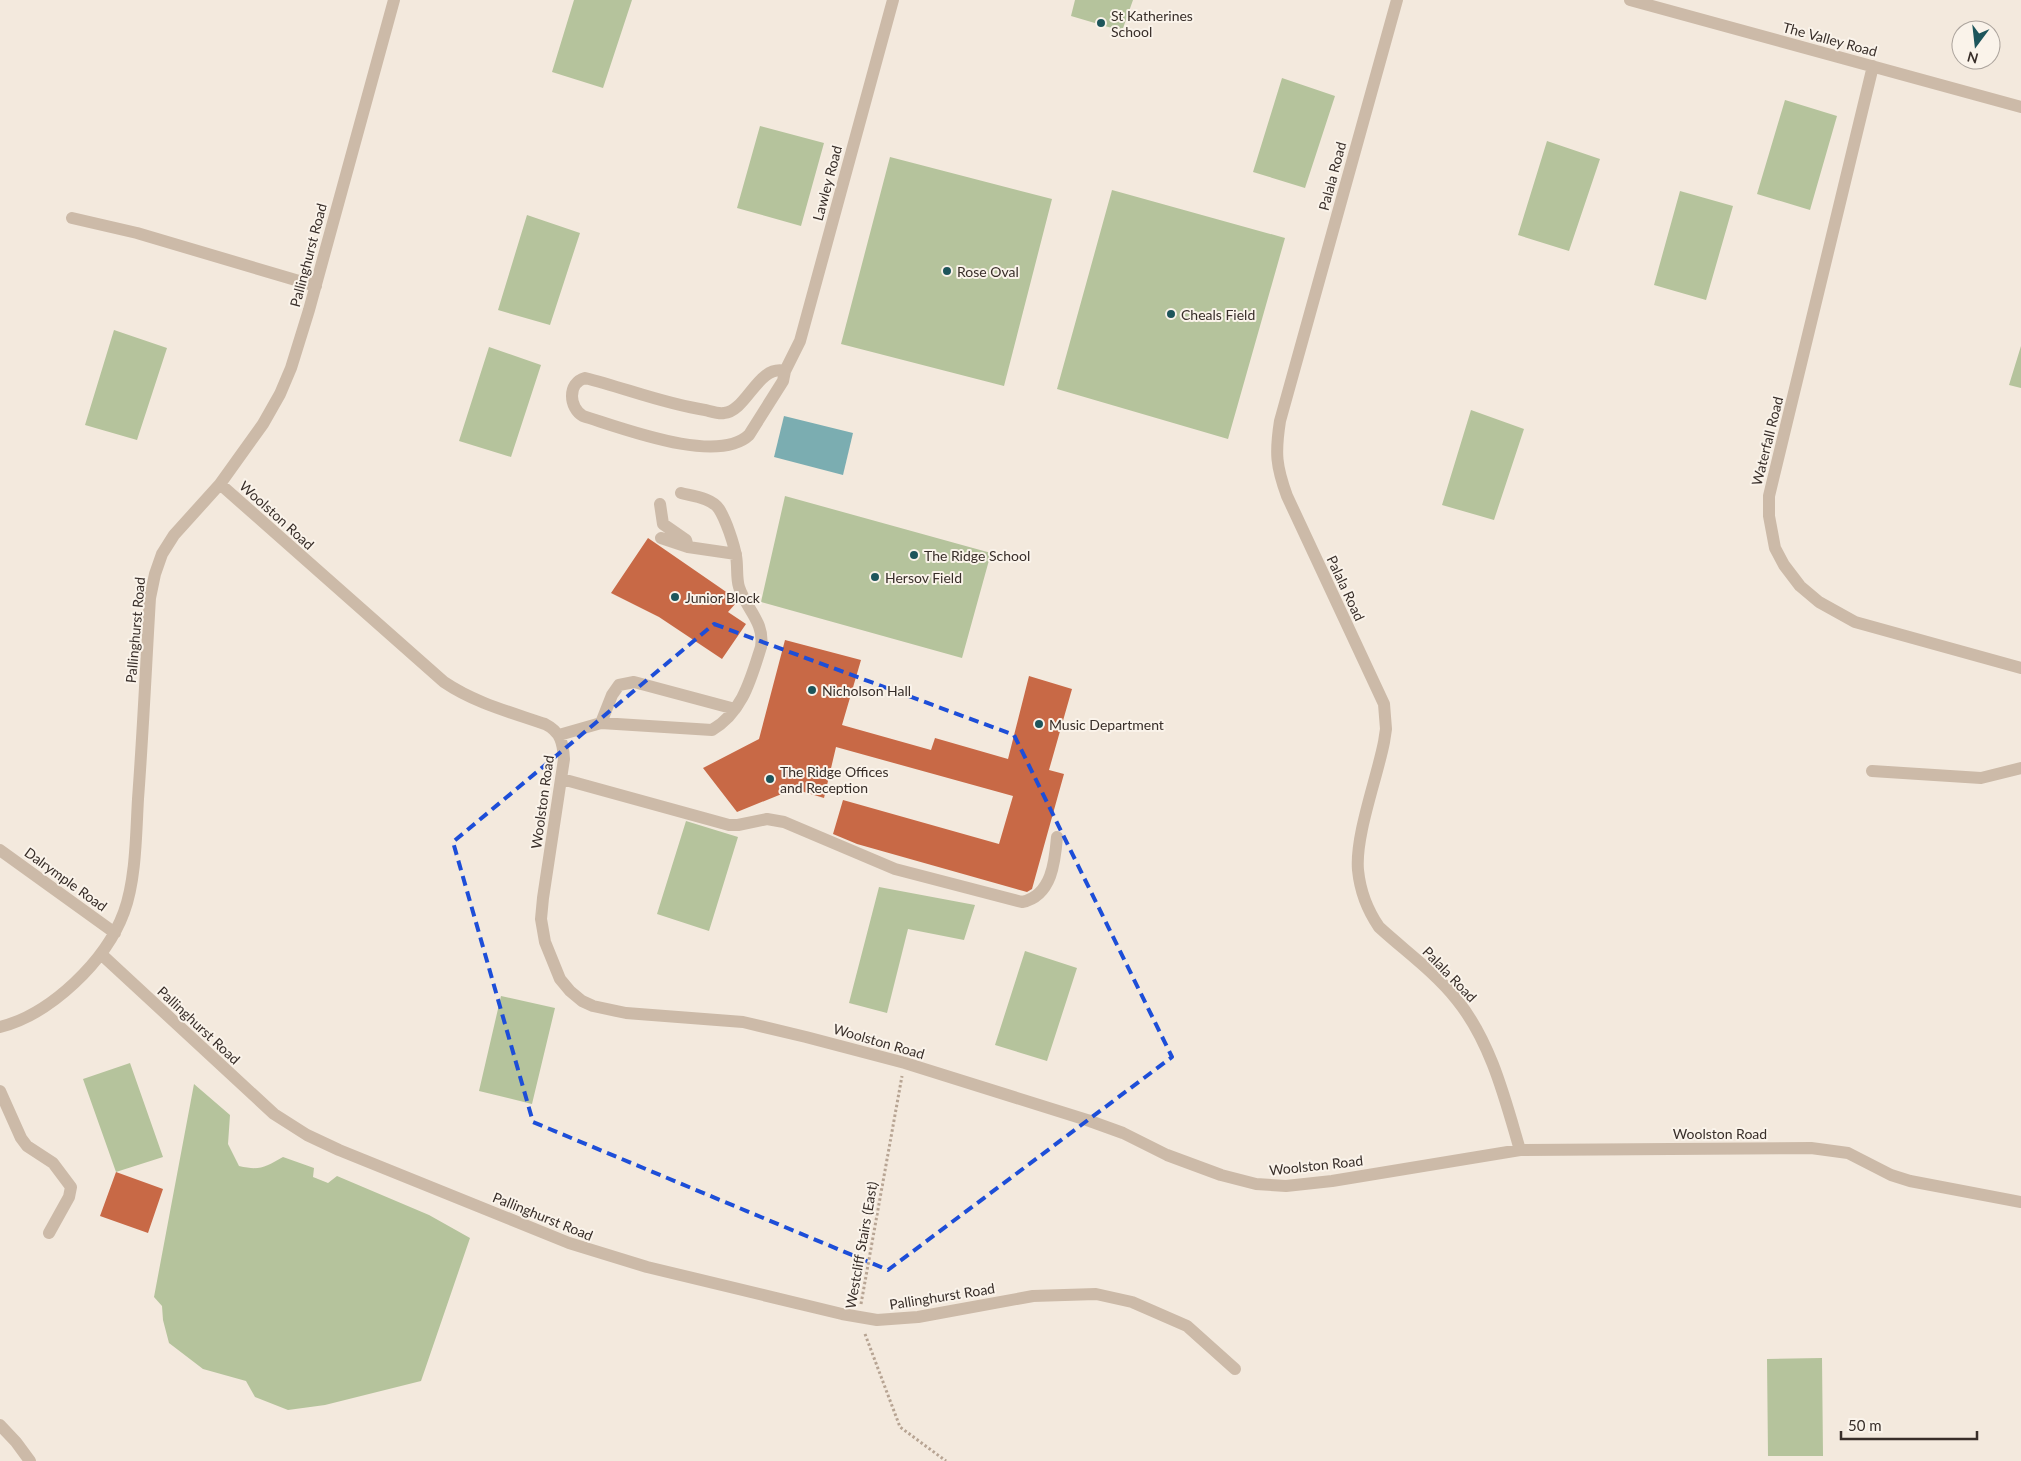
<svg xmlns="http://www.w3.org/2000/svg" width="2021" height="1461" viewBox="0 0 2021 1461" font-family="Lato,sans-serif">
	<rect width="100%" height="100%" fill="#f3e9dd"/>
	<path fill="#b5c39c" d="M 574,0 L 632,0 L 603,88 L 552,72 Z
		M 1075,0 L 1133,0 L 1122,31 L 1071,16 Z
		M 1282,78 L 1335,96 L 1305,188 L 1253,172 Z
		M 1785,100 L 1837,116 L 1810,210 L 1757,194 Z
		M 760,126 L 824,143 L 801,226 L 737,208 Z
		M 1547,141 L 1600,159 L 1569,251 L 1518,235 Z
		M 890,157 L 1052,199 L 1004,386 L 841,344 Z
		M 1112,190 L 1285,238 L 1228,439 L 1057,389 Z
		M 1680,191 L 1733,206 L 1706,300 L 1654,285 Z
		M 527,215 L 580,233 L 550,325 L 498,310 Z
		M 114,330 L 167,348 L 137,440 L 85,425 Z
		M 2021,346 L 2021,388 L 2009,385 Z
		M 489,347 L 541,365 L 511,457 L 459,441 Z
		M 1471,410 L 1524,429 L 1494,520 L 1442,505 Z
		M 785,496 L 991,553 L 962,658 L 761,602 Z
		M 686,821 L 738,837 L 709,931 L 657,914 Z
		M 879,887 L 975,905 L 964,940 L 908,929 L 887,1013 L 849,1003 Z
		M 1025,951 L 1077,968 L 1047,1061 L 995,1045 Z
		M 501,996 L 555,1008 L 532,1104 L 479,1091 Z
		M 130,1063 L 163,1157 L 116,1172 L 83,1079 Z
		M 194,1084 L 230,1115 L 228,1144 L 239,1166 C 260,1171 265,1167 283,1157 L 314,1168 L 313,1177 L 328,1183 L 337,1176 L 429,1215 L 470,1238 L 421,1381 L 325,1405 L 288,1410 L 255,1397 L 246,1381 L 203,1369 L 169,1343 L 163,1320 L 162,1306 L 154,1297 Z
		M 1822,1358 L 1823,1456 L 1768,1456 L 1767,1359 Z"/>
	<path fill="#7badb1" d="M 784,416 L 853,433 L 843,475 L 774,457 Z"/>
	<path fill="#c86946" d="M 648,538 L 735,598 L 737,602 L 728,612 L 746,624 L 722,659 L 659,617 L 611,593 Z
		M 785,640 L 861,660 L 842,725 L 931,750 L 935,738 L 1008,759 L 1029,676 L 1072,689 L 1049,770 L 1064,774 L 1032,889 L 1027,892 L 857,844 L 833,834 L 843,800 L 999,844 L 1013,796 L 836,747 L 824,798 L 794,789 L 737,812 L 703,768 L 759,739 Z
		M 116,1172 L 163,1189 L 148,1233 L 100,1216 Z"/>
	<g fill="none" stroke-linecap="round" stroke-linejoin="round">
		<path stroke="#b7a493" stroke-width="3" stroke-dasharray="2.5 2.5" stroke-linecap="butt" d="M 861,1304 L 902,1076
			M 865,1334 L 900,1427 L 946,1461"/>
		<path stroke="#ccbaa8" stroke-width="12" d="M 1397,0 L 1280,421 C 1275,453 1276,466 1287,496 L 1384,704 L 1386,729 L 1384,742 C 1377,778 1355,836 1358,870 C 1360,890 1368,911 1379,927 C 1405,951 1435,972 1457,1000 C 1491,1042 1505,1099 1520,1150
			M 1630,0 L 2021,107
			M 1873,66 L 1769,496 L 1769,516 L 1775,548 L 1784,565 L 1800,586 L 1819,602 L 1855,622 L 2021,668
			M 72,218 L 137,233 L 316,286
			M 785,371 C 758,364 747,411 724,413 C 718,414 710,411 705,410 C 664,404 625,388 585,378 C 567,383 569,408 583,416 C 622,428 717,465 749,435 L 783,381 L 785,371 L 800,341 L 893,0
			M 220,484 L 444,682 C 475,703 510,712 545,724 C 561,732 563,743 564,759 L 543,898 L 541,919 L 545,942 L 560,979 L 570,991 L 582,1001 L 593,1006 L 626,1013 L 743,1022 L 806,1037 L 905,1063 L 1087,1120 L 1123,1133 L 1167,1155 L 1221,1175 L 1256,1184 L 1286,1186 L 1332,1181 L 1520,1150 L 1811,1148 L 1848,1153 L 1891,1175 L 1910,1181 L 2021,1202
			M 660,504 L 663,524 L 686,540 L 688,547
			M 661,538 L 688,547 L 736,554
			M 601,723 L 612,695 L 619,685 L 634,682 L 735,709
			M 559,735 L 601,723 L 712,730 C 743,712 751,678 761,647 C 765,622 746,609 739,587 C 736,577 738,566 736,556 C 734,544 726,520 719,509 C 712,498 693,496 681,493
			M 1872,771 L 1981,778 L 2021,768
			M 562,779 L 729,825 L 738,825 L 767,819 L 784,822 L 895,869 L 1022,902 C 1052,896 1055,861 1057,837
			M 0,850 L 115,933
			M 101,954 L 274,1114 L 307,1135 L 339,1150 L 569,1243 L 647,1267 L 842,1314 L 877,1320 L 918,1317 L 1033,1296 L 1096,1294 L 1132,1302 L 1187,1326 L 1235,1369
			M 0,1027 C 51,1014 106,961 124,912 C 136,880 136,833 138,799 C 143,732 146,665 150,598 L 155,574 L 162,554 L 174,535 L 220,484 L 263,424 L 280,394 L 291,368 L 309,310 L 394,0
			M 0,1091 L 21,1138 L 27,1146 L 53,1163 L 71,1187 L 69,1197 L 49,1233
			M 0,1425 L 16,1442 L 30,1461"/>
	</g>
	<path fill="none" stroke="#1d4ed8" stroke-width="4" stroke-dasharray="10 6" stroke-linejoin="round" d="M 714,624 L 1014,735 L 1172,1057 L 888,1270 L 533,1122 L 453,842 Z"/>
	<g fill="#1d555b" stroke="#faf3ea" stroke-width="2">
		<circle cx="1101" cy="23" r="5"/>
		<circle cx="947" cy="271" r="5"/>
		<circle cx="1171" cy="314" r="5"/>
		<circle cx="914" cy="555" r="5"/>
		<circle cx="875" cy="577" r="5"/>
		<circle cx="675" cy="597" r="5"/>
		<circle cx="812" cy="690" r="5"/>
		<circle cx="1039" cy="724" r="5"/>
		<circle cx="770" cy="779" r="5"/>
	</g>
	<g text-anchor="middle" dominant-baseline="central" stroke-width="4" stroke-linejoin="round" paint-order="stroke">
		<g font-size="14" fill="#382e29" stroke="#faf3ea" text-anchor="start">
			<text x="1111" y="15">St Katherines<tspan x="1111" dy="16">School</tspan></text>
			<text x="957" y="271">Rose Oval</text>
			<text x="1181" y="314">Cheals Field</text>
			<text x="924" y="555">The Ridge School</text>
			<text x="885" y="577">Hersov Field</text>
			<text x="685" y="597">Junior Block</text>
			<text x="822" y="690">Nicholson Hall</text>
			<text x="1049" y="724">Music Department</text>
			<text x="780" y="771">The Ridge Offices<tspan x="780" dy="16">and Reception</tspan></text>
		</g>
		<g font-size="14" fill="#382e29" stroke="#faf3ea">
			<text transform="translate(1830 39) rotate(15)">The Valley Road</text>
			<text transform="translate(1332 176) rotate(-75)">Palala Road</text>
			<text transform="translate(827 183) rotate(-75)">Lawley Road</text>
			<text transform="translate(308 255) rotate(-75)">Pallinghurst Road</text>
			<text transform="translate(1767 441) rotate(-76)">Waterfall Road</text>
			<text transform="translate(277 515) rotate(42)">Woolston Road</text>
			<text transform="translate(1346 588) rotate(65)">Palala Road</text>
			<text transform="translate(135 630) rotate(-85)">Pallinghurst Road</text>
			<text transform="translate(542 802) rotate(-82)">Woolston Road</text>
			<text transform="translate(66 879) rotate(36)">Dalrymple Road</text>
			<text transform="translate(1450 974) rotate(46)">Palala Road</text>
			<text transform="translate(199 1025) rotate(43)">Pallinghurst Road</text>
			<text transform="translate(879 1041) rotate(16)">Woolston Road</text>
			<text x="1720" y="1133">Woolston Road</text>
			<text transform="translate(1316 1165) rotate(-6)">Woolston Road</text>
			<text transform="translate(543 1216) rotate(22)">Pallinghurst Road</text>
			<text transform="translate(861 1245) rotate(-80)">Westcliff Stairs (East)</text>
			<text transform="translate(942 1296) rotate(-9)">Pallinghurst Road</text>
		</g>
	</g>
	<g transform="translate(1976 45) rotate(195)"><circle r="24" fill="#faf3ea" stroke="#aca49d"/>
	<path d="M0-4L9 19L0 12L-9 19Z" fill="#1d555b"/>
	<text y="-8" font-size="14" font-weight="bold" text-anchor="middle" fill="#382e29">N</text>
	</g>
	<path d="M1841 1431v8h136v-8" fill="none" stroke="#382e29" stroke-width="2.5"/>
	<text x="1848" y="1431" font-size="15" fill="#382e29" stroke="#faf3ea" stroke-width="4" paint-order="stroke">50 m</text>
</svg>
